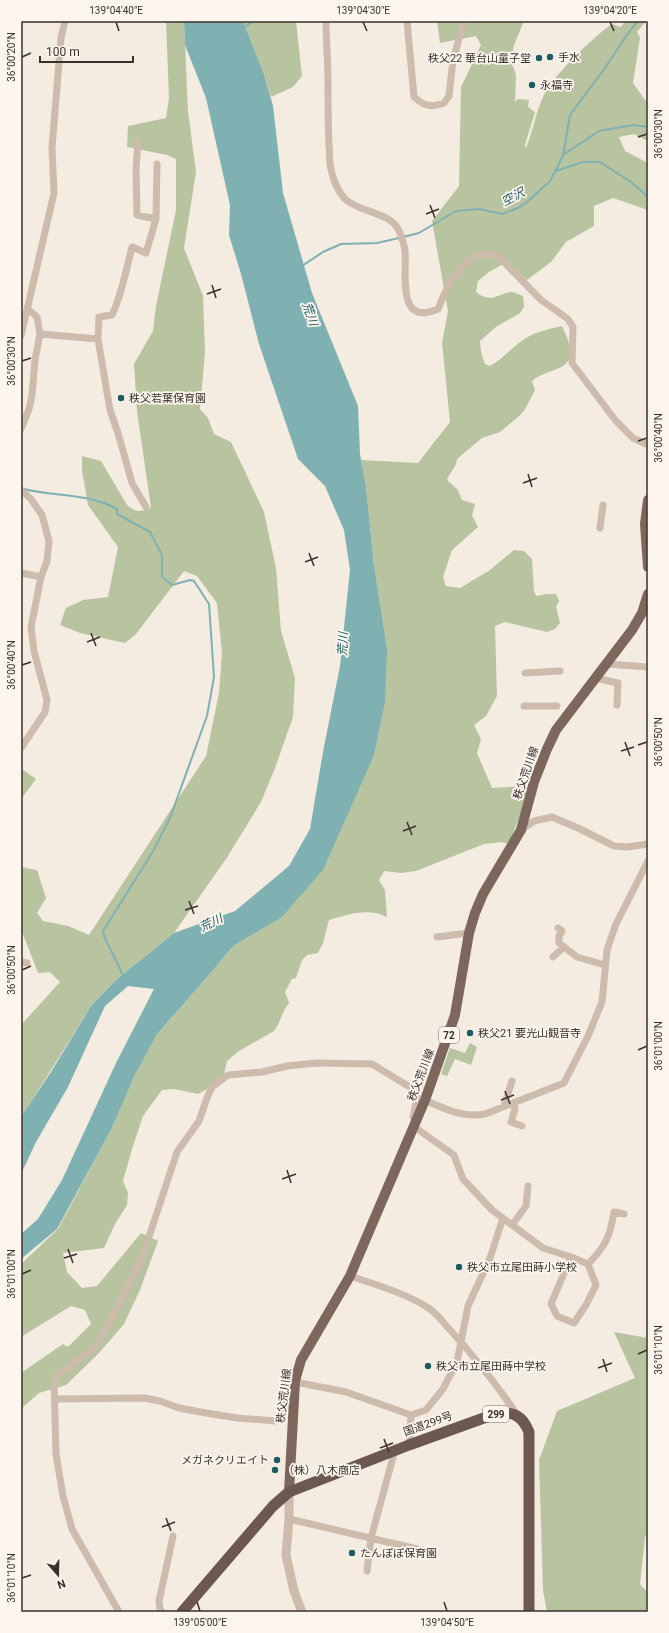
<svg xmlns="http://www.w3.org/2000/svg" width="669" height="1633" viewBox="0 0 669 1633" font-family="Roboto,'Noto Sans JP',sans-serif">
	<rect width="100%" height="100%" fill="#f4ebe1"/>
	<path fill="#b8c4a0" d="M 166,21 L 184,21 L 188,111 L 196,172 L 184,248 L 203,296 L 205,352 L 200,409 L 208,418 L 214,434 L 231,442 L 264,512 L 276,568 L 281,631 L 295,678 L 293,717 L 275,768 L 261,802 L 226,859 L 174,933 L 116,980 L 91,1006 L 21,1118 L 21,1025 L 60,982 L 50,972 L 38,973 L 21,929 L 21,867 L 37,870 L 46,898 L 37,913 L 43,921 L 68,926 L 89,935 L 206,756 L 219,693 L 222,653 L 217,603 L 197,576 L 184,571 L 136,634 L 125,643 L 80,633 L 60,625 L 66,608 L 83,600 L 108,597 L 118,547 L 88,505 L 82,471 L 82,456 L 101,461 L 127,505 C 137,513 139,512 151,508 L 137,411 L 134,364 L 153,331 L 156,306 L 176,210 L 176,159 L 167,155 L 127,147 L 128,126 L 166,118 L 169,98 Z
		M 243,21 L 296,21 L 302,76 L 293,87 L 271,97 L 264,74 Z
		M 437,21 L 524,21 L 514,45 L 511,61 L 516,75 L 515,102 L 518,99 L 529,100 L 528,107 L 535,112 L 525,145 L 526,148 C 533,131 536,111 544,95 C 552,77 594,36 612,24 L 621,27 L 625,21 L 646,21 L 637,32 L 640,38 L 633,83 L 645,100 L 648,101 L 648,141 L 634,134 L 619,137 L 625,151 L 648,163 L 648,210 L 613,198 L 594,206 L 594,226 L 566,242 L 551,262 L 527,280 L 507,262 L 489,272 L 478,281 L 476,292 C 493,305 498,292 513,292 C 516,293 520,295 523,296 L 524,307 L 520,313 L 496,327 L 480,341 L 481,352 L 485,364 L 490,366 C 503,359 511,348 523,340 C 534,332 549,329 562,326 C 567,336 577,358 563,366 C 553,372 543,372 532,381 L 535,390 L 524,411 L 518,417 L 500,432 L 482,438 L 457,459 C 456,468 450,472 447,480 L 458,490 L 462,500 L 475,504 L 472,515 L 478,527 L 452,550 L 443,577 L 446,586 L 460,588 L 490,570 L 514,550 L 524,551 L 532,559 L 534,592 L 537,596 L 546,594 L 556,594 L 559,601 L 556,607 L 560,623 L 555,629 L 547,632 L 505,622 L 495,626 L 497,696 L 486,716 L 474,725 L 481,739 L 477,753 L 492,788 L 526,786 L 527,797 L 509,844 L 502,842 L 484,844 L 416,871 L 401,873 L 384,871 L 379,880 L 385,890 L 387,917 C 384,916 379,913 375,913 C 361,910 342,916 329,920 L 323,943 L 318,953 L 307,955 L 302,960 L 296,978 L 292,979 L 285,992 L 289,1003 C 282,1011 281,1022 274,1031 L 239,1051 L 227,1061 L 224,1074 L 207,1089 L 198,1094 L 174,1089 L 162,1090 L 143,1116 L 132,1149 L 123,1181 L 128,1193 L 127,1205 L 115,1224 L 104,1248 L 63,1253 L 67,1272 L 82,1288 L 97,1286 L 141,1233 L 158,1241 L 140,1290 L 124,1324 L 99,1353 L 66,1385 L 39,1393 L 21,1409 L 21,1373 L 63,1344 L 68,1347 L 91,1324 L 85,1310 L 71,1306 L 21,1337 L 21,1264 L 58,1229 L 112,1128 L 134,1077 L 157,1034 L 209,975 L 233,946 L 281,918 L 387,648 L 374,565 L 366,487 L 361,460 L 418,463 L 450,422 L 442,343 L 448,311 L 432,221 L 459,186 L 461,87 L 481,45 L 476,36 L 440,43 Z
		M 21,769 L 22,769 L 36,779 L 21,799 Z
		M 470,1043 L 477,1047 L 471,1065 L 455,1059 L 447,1076 L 441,1074 L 450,1048 L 465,1053 Z
		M 614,1332 L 648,1338 L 648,1531 L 645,1537 L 640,1584 L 648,1593 L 648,1612 L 547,1612 L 543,1590 L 539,1460 L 557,1411 L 635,1378 Z"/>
	<path fill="#7fb0b2" d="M 184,21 L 243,21 L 264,74 L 273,106 L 283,193 L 312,293 L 358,406 L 360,454 L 366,487 L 374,565 L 387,648 L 385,702 L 374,755 L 323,870 L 281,918 L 233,946 L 209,975 L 157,1034 L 134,1077 L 112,1128 L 57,1229 L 21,1259 L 21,1234 L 38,1219 L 62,1180 L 117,1061 L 154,989 L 128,986 L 105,1006 L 68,1087 L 36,1142 L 21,1174 L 21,1117 L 51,1072 L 91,1006 L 116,980 L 174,933 L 235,911 L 289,866 L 310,829 L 323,752 L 340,666 L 350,570 L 344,530 L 325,486 L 298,459 L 259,344 L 241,274 L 229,235 L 230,205 L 206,98 L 185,45 Z"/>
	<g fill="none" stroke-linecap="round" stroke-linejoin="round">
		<path stroke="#7fb0b2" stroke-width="2" d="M 243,28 L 254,21
			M 563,155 L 599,131 L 634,125 L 648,127
			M 556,171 L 583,162 L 600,162 L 631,182 L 648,197
			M 403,237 L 419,233 L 456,211 L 479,209 L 502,214 L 518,208 L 526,203 L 550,181 L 563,156 L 570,115 L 605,68 L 626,36 L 638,21
			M 302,266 L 323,252 L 341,244 L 377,243 L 399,238
			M 24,489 C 56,497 88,493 117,509 L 117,514 L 150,532 L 162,555 L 162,577 L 172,585 L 190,580 L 194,581 L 209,604 L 214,677 L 207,716 L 170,818 L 152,853 L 103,931 L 104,936 L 123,975"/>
		<path stroke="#cdbbac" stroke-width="7" d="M 326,21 C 326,41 328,61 328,82 C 328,103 328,124 329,145 C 330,153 329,162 331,169 C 333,180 338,191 345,199 C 361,214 392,211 400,233 C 402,238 404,245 405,250 C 407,274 396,327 438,309 C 447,285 467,244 498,256 L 541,300 L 568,319 L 573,327 L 572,363 L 616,421 L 633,438 L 648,445
			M 407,21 L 414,97 C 424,106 431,108 444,103 L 449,96 L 453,60 L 464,21
			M 138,141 L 136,170 L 137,215 L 156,219
			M 40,334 L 98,339 L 110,410 L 118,433 L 132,483 L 146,507
			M 21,336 L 54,193 L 52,148 L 61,38 L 65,21
			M 98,339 L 99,317 L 112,315 C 122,294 126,270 132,247 L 146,253 L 156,219 L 157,164
			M 21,429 L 29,409 L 32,395 L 35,360 L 40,334 L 37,317 L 28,309
			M 21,490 L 31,499 L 42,515 L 49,541 L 47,561 L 41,577 L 31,627 L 34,651 L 47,700 L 45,712 L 21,748
			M 600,528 L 603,505
			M 21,573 L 41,577
			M 607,664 L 648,667
			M 525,673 L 560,671
			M 595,678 L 618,683 L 617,705
			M 524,706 L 557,706
			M 521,830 L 534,821 L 552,817 L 578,828 L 614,846 L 627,847 L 648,844
			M 558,928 L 562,931 L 559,936 L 559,943 L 577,957 L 605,965
			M 437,937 L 469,933
			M 553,957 L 564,947
			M 21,962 L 27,963
			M 425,1100 C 444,1109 464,1118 485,1114 L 564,1083 L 588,1036 L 602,1002 L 607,950 L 616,924 L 648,861
			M 514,1103 L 515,1109 L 511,1122 L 522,1126
			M 504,1106 L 512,1081
			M 413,1126 L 454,1155 L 463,1179 L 492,1210 L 543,1248 L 571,1257 L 551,1304 L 557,1316 L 574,1323 L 586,1305 L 596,1285 L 588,1264 L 571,1257
			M 512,1225 L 526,1206 L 528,1186
			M 588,1264 C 605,1247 610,1237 614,1212 L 624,1214
			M 350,1276 C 376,1285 406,1293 430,1309 C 438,1315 444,1323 451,1331 C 474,1356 495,1383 514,1410 L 513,1414
			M 55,1399 L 144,1398 L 160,1401 L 179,1408 L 206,1413 L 237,1418 L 276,1421 L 281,1416 L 285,1380 L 346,1392 L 411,1415 L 426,1410 L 443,1389 L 457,1362 L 468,1306 L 490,1258 L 503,1218
			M 409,1445 L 411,1415
			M 289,1519 L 430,1552
			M 367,1571 L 371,1538 L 395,1450
			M 119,1612 L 72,1529 L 63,1496 L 56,1454 L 54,1380 L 56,1377 L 93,1349 L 112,1318 L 141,1261 L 177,1152 L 199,1121 L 207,1098 L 212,1087 L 228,1075 L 262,1072 L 287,1066 L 317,1063 L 372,1064 L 413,1089 L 417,1098 L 413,1117 L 417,1118
			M 162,1612 L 160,1609 L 159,1601 L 173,1536"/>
		<path stroke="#cdbbac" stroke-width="9" d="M 289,1492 L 289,1519 L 286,1555 L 294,1591 L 302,1612"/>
		<path stroke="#7d675c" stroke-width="10" d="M 648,500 L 645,524 L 648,567
			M 289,1492 L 295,1381 L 301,1360 L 350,1276 L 425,1100 L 455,1015 L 469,933 L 475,913 L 483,894 L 521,830 L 534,782 L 547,749 L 556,730 L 632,630 L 642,613 L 648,594"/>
		<path stroke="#6c584f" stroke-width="11" d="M 182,1612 L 273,1506 L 289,1492 L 409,1445 L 495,1414 C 513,1411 522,1415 529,1432 L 529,1612"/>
	</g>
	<path fill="none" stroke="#3b302b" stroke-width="1.5" d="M 116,22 L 119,31M 363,22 L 367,31M 610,22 L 614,31M 22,57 L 31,53M 638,137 L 647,134M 430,205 L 435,218M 426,214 L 439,209M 212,285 L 216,298M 207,294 L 221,289M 22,361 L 31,358M 638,441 L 647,438M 528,474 L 532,487M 523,483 L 537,478M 309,553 L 314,566M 305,562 L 318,557M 91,633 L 96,646M 87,642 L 100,637M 22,665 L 31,662M 625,742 L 630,756M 638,745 L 647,742M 621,751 L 634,747M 407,822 L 412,835M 403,831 L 416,826M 189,901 L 194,914M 185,910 L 198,906M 22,970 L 31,966M 638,1050 L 647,1046M 505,1091 L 510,1104M 501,1100 L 514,1095M 287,1170 L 291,1183M 282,1179 L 296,1174M 68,1249 L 73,1263M 64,1258 L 77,1254M 22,1274 L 31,1270M 638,1354 L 647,1350M 603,1359 L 607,1372M 598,1368 L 612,1363M 384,1439 L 389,1452M 380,1448 L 393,1443M 166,1518 L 171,1531M 162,1527 L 175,1522M 22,1578 L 31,1575M 197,1602 L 200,1611M 444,1602 L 447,1611"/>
	<g fill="#1f5a5e" stroke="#fbf5ee" stroke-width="1.5">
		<circle cx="550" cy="57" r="4"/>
		<circle cx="539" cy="58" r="4"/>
		<circle cx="532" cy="85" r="4"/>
		<circle cx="121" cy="398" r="4"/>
		<circle cx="470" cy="1033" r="4"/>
		<circle cx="459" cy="1267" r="4"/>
		<circle cx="428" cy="1366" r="4"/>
		<circle cx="277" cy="1460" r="4"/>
		<circle cx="275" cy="1470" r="4"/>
		<circle cx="352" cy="1553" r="4"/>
	</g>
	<g text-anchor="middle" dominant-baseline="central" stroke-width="3.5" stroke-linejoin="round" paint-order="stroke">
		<g fill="#fbf5ee" stroke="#756b66" stroke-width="1">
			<rect x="439" y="1027" width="20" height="16" rx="3"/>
			<rect x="483" y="1406" width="26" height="16" rx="3"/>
		</g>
		<g font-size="10" font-weight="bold" fill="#3b302b">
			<text x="449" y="1035">72</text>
			<text x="496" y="1414">299</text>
		</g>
		<g font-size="11" fill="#3b302b" stroke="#fbf5ee" text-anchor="start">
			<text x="558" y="57">手水</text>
			<text x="531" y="58" text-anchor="end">秩父22 華台山童子堂</text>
			<text x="540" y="85">永福寺</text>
			<text x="129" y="398">秩父若葉保育園</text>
			<text x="478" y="1033">秩父21 要光山観音寺</text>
			<text x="467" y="1267">秩父市立尾田蒔小学校</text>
			<text x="436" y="1366">秩父市立尾田蒔中学校</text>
			<text x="269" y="1460" text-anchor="end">メガネクリエイト</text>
			<text x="283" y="1470">（株）八木商店</text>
			<text x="360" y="1553">たんぽぽ保育園</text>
		</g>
		<g font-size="11" fill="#3b302b" stroke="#fbf5ee">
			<text transform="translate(526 773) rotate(-71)">秩父荒川線</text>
			<text transform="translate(421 1075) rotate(-69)">秩父荒川線</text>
			<text transform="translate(284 1396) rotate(-83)">秩父荒川線</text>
			<text transform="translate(428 1424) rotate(-20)">国道299号</text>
		</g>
		<g font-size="12" font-style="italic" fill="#1f5a5e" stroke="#fbf5ee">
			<text transform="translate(513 197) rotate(-28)">空沢</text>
			<text transform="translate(310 314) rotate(71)">荒川</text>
			<text transform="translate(343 644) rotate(-88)">荒川</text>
			<text transform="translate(211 923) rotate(-26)">荒川</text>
		</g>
	</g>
	<rect width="669" height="1633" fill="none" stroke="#fbf5ee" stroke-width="44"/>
	<g transform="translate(58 1575) rotate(160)" stroke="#fbf5ee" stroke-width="3" paint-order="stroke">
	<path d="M0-3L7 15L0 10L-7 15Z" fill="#3b302b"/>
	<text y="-6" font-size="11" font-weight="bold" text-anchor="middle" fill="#3b302b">N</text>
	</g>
	<path d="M40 56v6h93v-6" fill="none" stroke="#3b302b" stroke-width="2"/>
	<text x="46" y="56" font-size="12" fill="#3b302b" stroke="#fbf5ee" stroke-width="3" paint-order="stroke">100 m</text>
	<rect x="22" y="22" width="625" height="1589" fill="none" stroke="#3b302b" stroke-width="1.5"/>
	<g font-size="10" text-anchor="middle" fill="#3b302b">
		<text x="116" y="14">139°04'40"E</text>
		<text x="363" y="14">139°04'30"E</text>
		<text x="610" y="14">139°04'20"E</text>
		<text transform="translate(11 57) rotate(-90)" y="4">36°00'20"N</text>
		<text transform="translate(658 134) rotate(-90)" y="4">36°00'30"N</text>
		<text transform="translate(11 361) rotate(-90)" y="4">36°00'30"N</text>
		<text transform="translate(658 438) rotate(-90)" y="4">36°00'40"N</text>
		<text transform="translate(11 665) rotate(-90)" y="4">36°00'40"N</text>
		<text transform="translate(658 742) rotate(-90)" y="4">36°00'50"N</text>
		<text transform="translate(11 970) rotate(-90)" y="4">36°00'50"N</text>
		<text transform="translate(658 1046) rotate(-90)" y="4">36°01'00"N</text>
		<text transform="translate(11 1274) rotate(-90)" y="4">36°01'00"N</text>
		<text transform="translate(658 1350) rotate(-90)" y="4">36°01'10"N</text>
		<text transform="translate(11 1578) rotate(-90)" y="4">36°01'10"N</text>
		<text x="200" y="1626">139°05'00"E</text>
		<text x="447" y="1626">139°04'50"E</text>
	</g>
</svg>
